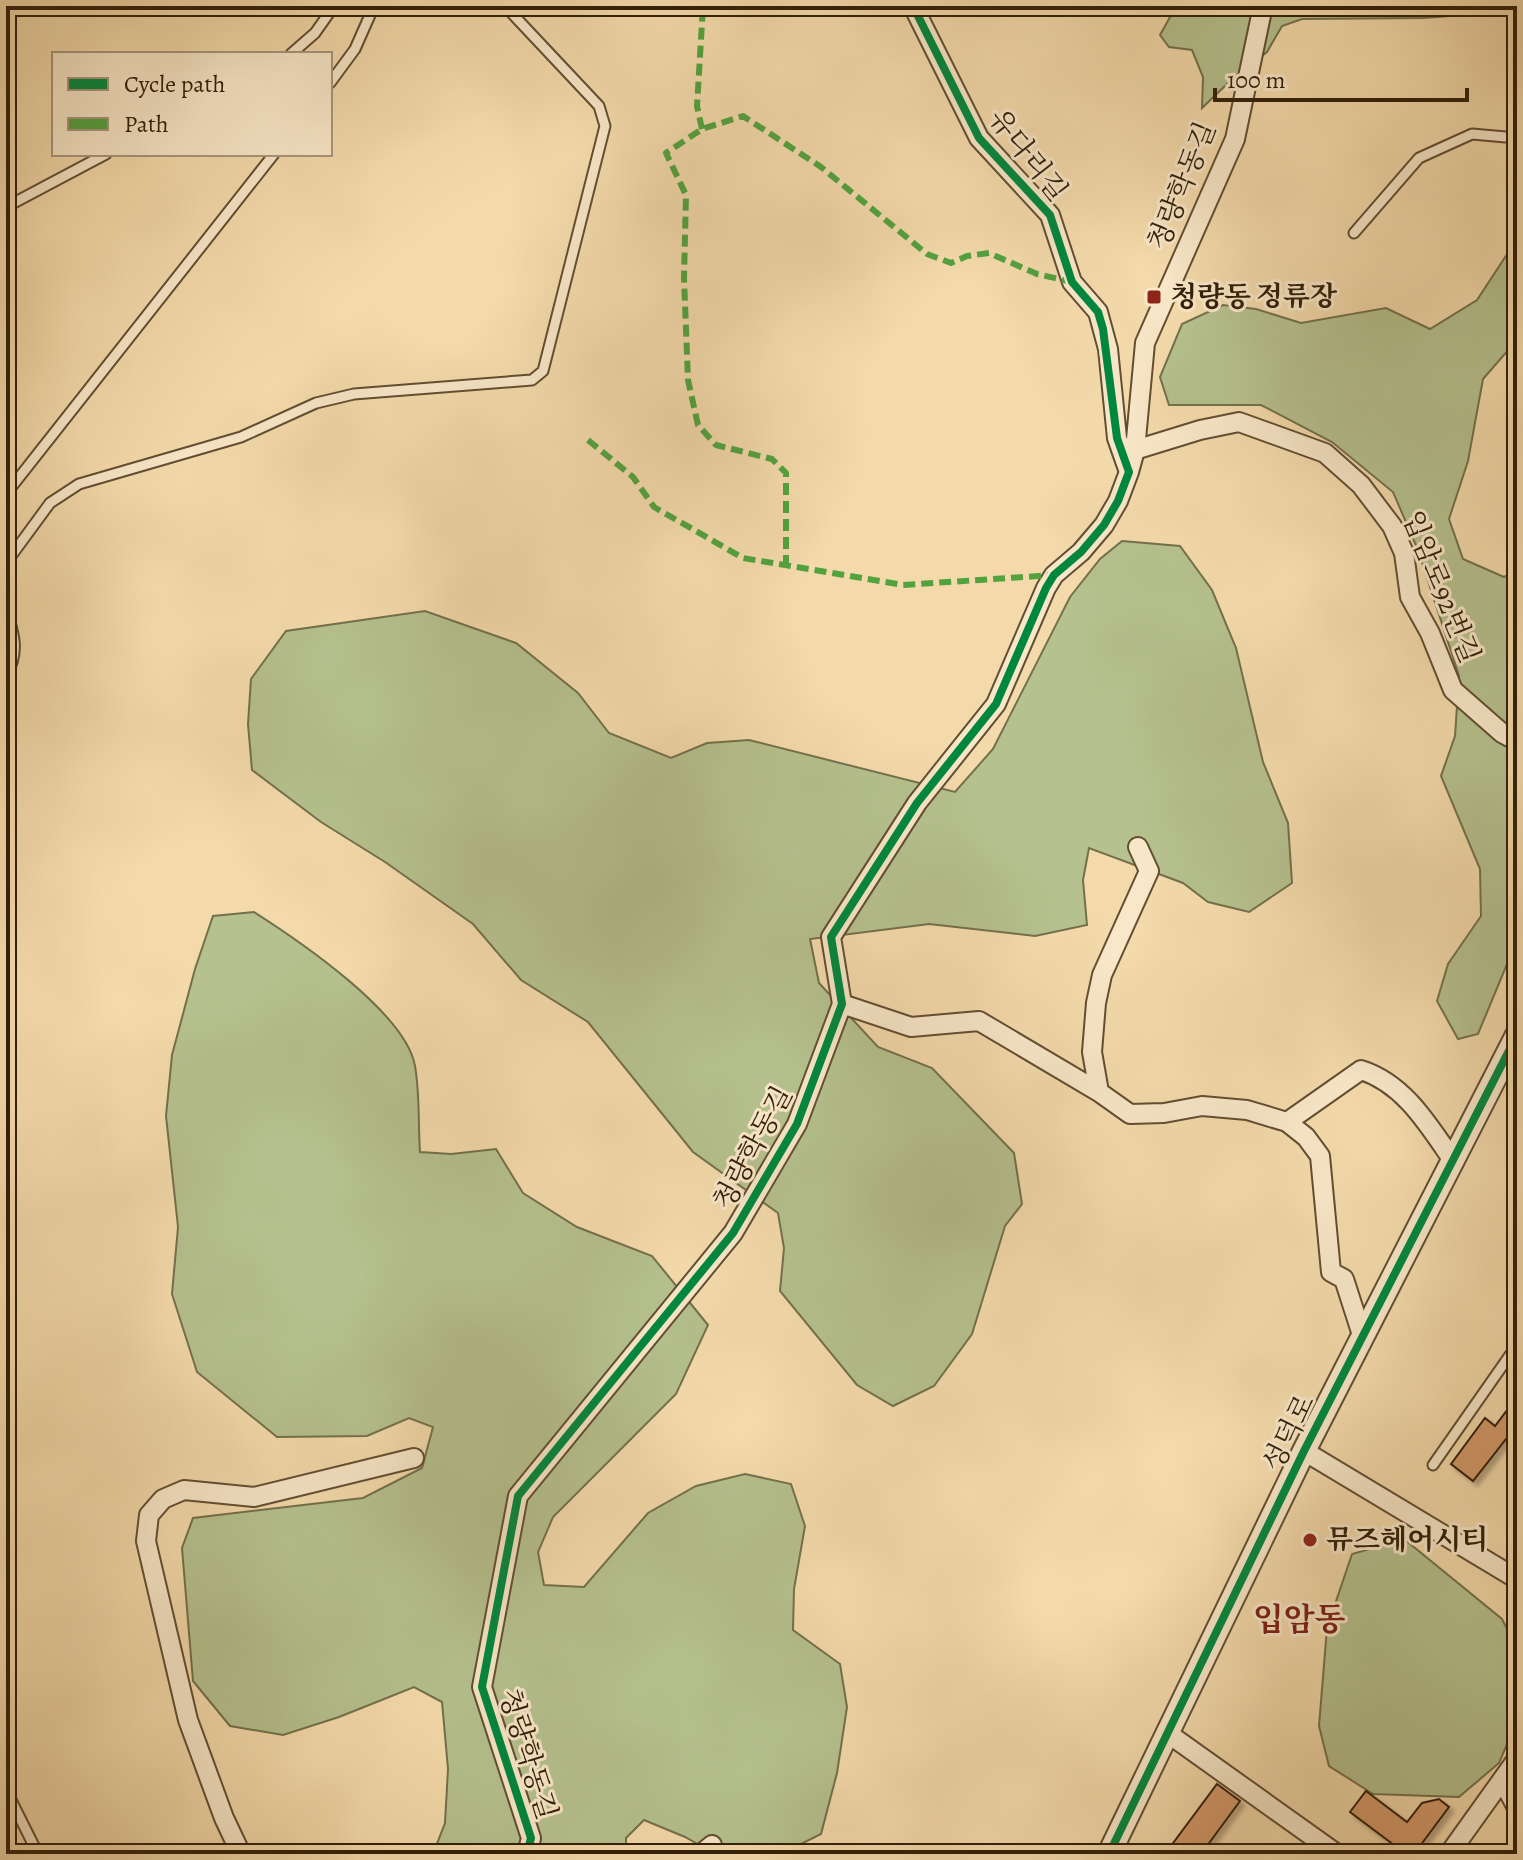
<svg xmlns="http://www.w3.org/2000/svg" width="1523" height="1860" viewBox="0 0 1523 1860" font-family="Alegreya,'Noto Serif KR',serif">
	<defs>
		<filter id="shadow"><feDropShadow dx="4.5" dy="4.5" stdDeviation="2" flood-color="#0004"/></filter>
	</defs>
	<rect width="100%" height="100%" fill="#f4daab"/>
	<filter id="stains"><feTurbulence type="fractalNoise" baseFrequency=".0025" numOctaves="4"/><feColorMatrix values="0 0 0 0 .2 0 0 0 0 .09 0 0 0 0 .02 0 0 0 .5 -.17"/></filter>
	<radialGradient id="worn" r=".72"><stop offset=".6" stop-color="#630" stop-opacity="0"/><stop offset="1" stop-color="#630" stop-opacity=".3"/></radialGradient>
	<path fill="#b5c18e" stroke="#73704c" stroke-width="2" d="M 1182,6 L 1506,6 L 1505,12 L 1423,18 L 1302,19 L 1282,26 L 1267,52 L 1228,83 L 1202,108 L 1203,77 L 1192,50 L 1169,47 L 1160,35 L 1174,10 Z
		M 1517,239 L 1517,340 L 1483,379 L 1468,461 L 1449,519 L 1463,559 L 1504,577 L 1517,569 L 1517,940 L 1478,1034 L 1458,1039 L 1437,1001 L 1448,964 L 1481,916 L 1480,869 L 1441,776 L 1455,736 L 1459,676 L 1418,550 L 1393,492 L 1332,442 L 1261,405 L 1169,405 L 1160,377 L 1182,324 L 1223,305 L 1256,309 L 1301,323 L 1386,308 L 1430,329 L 1477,300 Z
		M 1122,541 L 1180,546 L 1212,590 L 1236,648 L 1263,762 L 1288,823 L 1292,883 L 1249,912 L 1208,902 L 1183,883 L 1089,848 L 1083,880 L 1087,925 L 1035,936 L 929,924 L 810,939 L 819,983 L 878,1047 L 932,1068 L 1014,1153 L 1022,1204 L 1005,1226 L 972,1334 L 934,1386 L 893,1406 L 857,1385 L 780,1291 L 784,1248 L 778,1213 L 693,1152 L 588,1022 L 521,980 L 473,924 L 385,862 L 321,822 L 252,770 L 248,724 L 251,679 L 286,631 L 425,611 L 516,643 L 578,693 L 609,733 L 671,758 L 707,743 L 749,740 L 955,792 L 993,749 L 1070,597 L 1100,559 Z
		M 254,912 C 298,940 406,1013 415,1066 C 420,1094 418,1124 420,1152 L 451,1154 L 496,1149 L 523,1193 L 577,1227 L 652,1256 L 708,1325 L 676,1394 L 553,1517 L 538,1552 L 544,1585 L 584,1587 L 648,1513 L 696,1486 L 745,1474 L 791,1484 L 805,1526 L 794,1589 L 793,1630 L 840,1664 L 847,1707 L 837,1773 L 821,1834 L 781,1854 L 715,1854 L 685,1837 L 644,1820 L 626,1838 L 626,1854 L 433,1854 L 445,1823 L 448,1769 L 442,1702 L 414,1687 L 339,1717 L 283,1735 L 230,1726 L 193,1681 L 182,1548 L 193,1518 L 363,1498 L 422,1468 L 433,1427 L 409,1418 L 367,1436 L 277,1437 L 197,1372 L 172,1294 L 178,1227 L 166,1116 L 172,1055 L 195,969 L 213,916 Z
		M 1404,1539 L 1502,1619 L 1517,1649 L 1517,1721 L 1499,1763 L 1459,1797 L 1373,1794 L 1329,1766 L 1319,1726 L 1327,1628 L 1352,1554 Z"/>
	<path fill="#d3996b" stroke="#311f09" stroke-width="2" filter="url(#shadow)" d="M 1517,1397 L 1517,1440 L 1510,1434 L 1473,1481 L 1451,1464 L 1485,1418 L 1495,1426 Z
		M 1217,1784 L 1240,1801 L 1201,1854 L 1165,1854 Z
		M 1366,1791 L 1407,1822 L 1422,1803 L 1439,1799 L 1449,1807 L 1414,1854 L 1406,1854 L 1350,1812 Z
		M 1467,1843 L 1482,1854 L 1459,1854 Z"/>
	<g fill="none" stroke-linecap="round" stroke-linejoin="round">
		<defs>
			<path id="service" d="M 291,54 L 315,33 L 334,6
				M 330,83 L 355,49 L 374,6
				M 6,207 L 106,154
				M 1354,233 L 1419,158 L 1472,134 L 1517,138
				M 6,494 L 274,154
				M 6,563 L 50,503 L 79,484 L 241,437 L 316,403 L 354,394 L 532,380 L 543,371 L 605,126 L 599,106 L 505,6
				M 6,609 C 14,633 20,653 6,676
				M 1433,1465 L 1517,1345
				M 6,1790 L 38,1854"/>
			<path id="minor" d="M 913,6 L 979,138 L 1050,215 L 1072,282 L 1098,312 L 1108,349 L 1117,438 L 1129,472
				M 1135,450 L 1200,430 L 1239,422 L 1325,453 L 1361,485 L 1392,526 L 1404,553 L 1410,597 L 1430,633 L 1453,690 L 1502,733 L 1517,741
				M 842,1004 L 911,1027 L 979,1021 L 1099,1092 L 1130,1114 L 1164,1113 L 1202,1106 L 1247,1110 L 1287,1122 L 1306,1137 L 1320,1156 L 1331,1272 L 1344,1279 L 1362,1335
				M 1099,1092 L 1092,1052 L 1096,1003 L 1102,975 L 1149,871 L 1138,847
				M 1287,1122 L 1361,1070 C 1405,1084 1429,1126 1454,1162
				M 1304,1451 L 1517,1579
				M 1166,1732 L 1337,1854
				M 1503,1781 L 1517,1808
				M 241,1854 L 224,1818 L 188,1720 L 146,1541 L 149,1515 L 163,1499 L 184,1490 L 254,1497 L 414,1458
				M 527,1854 L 531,1838 L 482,1687 L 518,1496 L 733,1233 L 797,1124 L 842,1004 L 831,937 L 917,803 L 996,704 L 1046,588 L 1054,575 L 1081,552 L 1104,525 L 1118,501 L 1129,472 L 1135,450 L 1145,343 L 1235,139 L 1263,6
				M 701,1854 L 712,1845
				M 1449,1854 L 1517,1759"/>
			<path id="tertiary" d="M 1109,1854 L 1304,1451 L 1517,1035"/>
		</defs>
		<use href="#service" stroke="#624e32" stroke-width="13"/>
		<use href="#minor" stroke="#624e32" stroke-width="22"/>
		<use href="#tertiary" stroke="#624e32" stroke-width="26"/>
		<use href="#service" stroke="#f8e7c8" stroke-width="9"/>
		<use href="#minor" stroke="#f8e7c8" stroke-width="18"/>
		<use href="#tertiary" stroke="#f8e7c8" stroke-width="22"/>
		<path stroke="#52a23e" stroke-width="6" stroke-dasharray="12 6" stroke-linecap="butt" d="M 702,129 L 697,106 L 703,6
			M 588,440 L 633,477 L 654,507 L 743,558 L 903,585 L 1054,575
			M 786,567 L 786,473 L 772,459 L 716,445 L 698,425 L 688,380 L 684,278 L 686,195 L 666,153 L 702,129 L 743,116 L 821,167 L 927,254 L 951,263 L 967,256 L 989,253 L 1037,274 L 1072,282"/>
		<defs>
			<path id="cycleway" d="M 527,1854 L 531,1838 L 482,1687 L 518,1496 L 733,1233 L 797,1124 L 842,1004 L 831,937 L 917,803 L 996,704 L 1046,588 L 1054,575 L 1081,552 L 1104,525 L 1118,501 L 1129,472 L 1117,438 L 1103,329 L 1098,312 L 1072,282 L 1050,215 L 979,138 L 913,6
				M 1109,1854 L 1304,1451 L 1517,1035"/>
		</defs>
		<use href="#cycleway" stroke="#f8e7c8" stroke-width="13"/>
		<use href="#cycleway" stroke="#00873e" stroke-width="8"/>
	</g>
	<g fill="#8f2418" stroke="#f8e7c8" stroke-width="3">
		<rect x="1146" y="289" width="16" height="16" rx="4"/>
		<circle cx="1310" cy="1540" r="8"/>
	</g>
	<g text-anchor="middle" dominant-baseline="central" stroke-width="6" stroke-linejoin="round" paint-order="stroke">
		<g font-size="28" fill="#311f09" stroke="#f8e7c8">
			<text transform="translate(1028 155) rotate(52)">유다리길</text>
			<text transform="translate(1182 186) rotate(-68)">청량학동길</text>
			<text transform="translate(1441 587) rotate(68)">입암로92번길</text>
			<text transform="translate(753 1148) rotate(-62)">청량학동길</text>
			<text transform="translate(1289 1433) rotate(-64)">성덕로</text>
			<text transform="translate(528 1754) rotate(73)">청량학동길</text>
		</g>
		<g font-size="28" font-weight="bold" fill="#311f09" stroke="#f8e7c8" text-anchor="start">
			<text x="1170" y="297">청량동 정류장</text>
			<text x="1326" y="1540">뮤즈헤어시티</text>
		</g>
		<g font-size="32" font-weight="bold" fill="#7a1f14" stroke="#f8e7c8">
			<text x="1299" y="1619">입암동</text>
		</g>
	</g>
	<rect width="1523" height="1860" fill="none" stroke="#f4daab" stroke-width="32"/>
	<rect x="8" y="8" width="1507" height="1844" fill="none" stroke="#311f09" stroke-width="4"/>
	<rect x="16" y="16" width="1491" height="1828" fill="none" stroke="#311f09" stroke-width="2"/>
	<rect x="52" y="52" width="280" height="104" fill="#f8e7c8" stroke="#a8977c" stroke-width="2"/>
	<rect x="68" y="78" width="40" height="12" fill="#00873e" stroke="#a8977c" stroke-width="2"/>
	<text x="124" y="92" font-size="24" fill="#311f09">Cycle path</text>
	<rect x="68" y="118" width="40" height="12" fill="#52a23e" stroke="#a8977c" stroke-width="2"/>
	<text x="124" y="132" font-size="24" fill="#311f09">Path</text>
	<path d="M1215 88v12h252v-12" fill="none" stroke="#311f09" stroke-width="4"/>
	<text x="1227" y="88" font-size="24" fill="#311f09" stroke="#f8e7c8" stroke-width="6" paint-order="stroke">100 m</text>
	<rect width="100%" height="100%" filter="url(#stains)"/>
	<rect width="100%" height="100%" fill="url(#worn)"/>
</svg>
